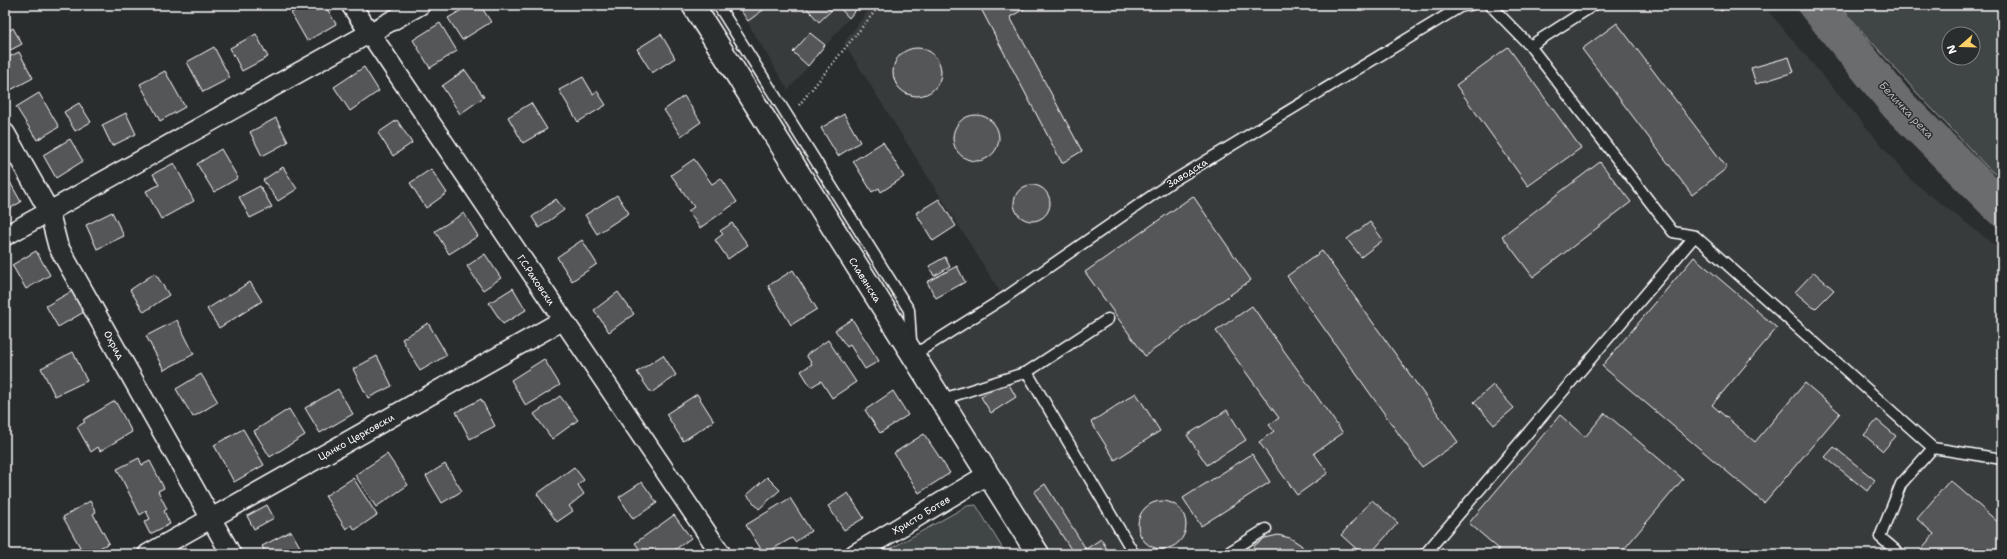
<svg xmlns="http://www.w3.org/2000/svg" width="2007" height="559" viewBox="0 0 2007 559" font-family="'Shantell Sans',sans-serif">
	<rect width="100%" height="100%" fill="#2a2d2e"/>
	<filter id="ink" filterUnits="userSpaceOnUse"><feTurbulence type="fractalNoise" baseFrequency=".025" numOctaves="2"/><feDisplacementMap in="SourceGraphic" scale="8" xChannelSelector="R" yChannelSelector="G"/><feConvolveMatrix kernelMatrix="1 2 1 2 8 2 1 2 1" color-interpolation-filters="sRGB"/></filter>
	<g filter="url(#ink)">
		<path fill="#373a3b" d="M 737,5 L 860,5 L 788,90 Z
			M 872,5 L 1763,5 L 1911,180 L 2002,251 L 2002,554 L 1038,554 L 912,356 L 1004,298 L 844,43 Z"/>
		<path fill="#414445" stroke="#a0a2a2" fill-rule="evenodd" d="M 1839,5 L 2002,5 L 2002,180 L 1989,169 L 1916,92 ZM 1949,34 L 1973,34 L 1973,58 L 1949,58 Z
			M 976,505 L 1006,554 L 881,554 L 967,506 Z"/>
		<g fill="none" stroke-linecap="round" stroke-linejoin="round">
			<path stroke="#6a6c6d" stroke-width="36" d="M 1816,5 L 1898,105 L 2002,209"/>
		</g>
		<path fill="#555758" stroke="#fff" d="M 305,5 L 325,5 L 336,24 L 307,41 L 291,13 Z
			M 470,5 L 480,5 L 491,22 L 462,40 L 448,18 Z
			M 737,5 L 770,5 L 748,21 Z
			M 804,5 L 837,5 L 819,22 Z
			M 837,5 L 860,5 L 849,18 Z
			M 979,5 L 1031,5 L 1010,17 L 1082,151 L 1062,163 Z
			M 1716,5 L 1729,5 L 1721,11 Z
			M 440,23 L 457,51 L 430,68 L 413,40 Z
			M 1617,23 L 1727,168 L 1692,195 L 1582,49 Z
			M 13,28 L 22,44 L 5,53 L 5,33 Z
			M 810,33 L 825,45 L 808,66 L 793,52 Z
			M 256,34 L 268,57 L 242,71 L 230,48 Z
			M 661,34 L 675,58 L 652,73 L 637,49 Z
			M 214,47 L 230,78 L 203,92 L 187,62 Z
			M 1508,47 L 1581,148 L 1528,186 L 1456,85 Z
			M893 72a24 24 0 1 1 48 0a24 24 0 1 1-48 0Z
			M 19,52 L 33,78 L 7,92 L 5,88 L 5,59 Z
			M 1789,57 L 1794,72 L 1756,84 L 1751,68 Z
			M 364,67 L 379,91 L 350,111 L 334,87 Z
			M 465,70 L 484,97 L 460,114 L 442,86 Z
			M 165,71 L 185,107 L 160,121 L 140,84 Z
			M 583,77 L 593,94 L 597,91 L 606,105 L 578,122 L 559,90 Z
			M 39,93 L 59,127 L 37,140 L 16,107 Z
			M 684,96 L 701,122 L 681,136 L 664,110 Z
			M 79,103 L 91,122 L 75,131 L 64,112 Z
			M 531,103 L 547,129 L 523,143 L 508,117 Z
			M 126,113 L 136,134 L 112,146 L 102,125 Z
			M 844,114 L 860,142 L 838,156 L 821,128 Z
			M953 138a23 23 0 1 1 46 0a23 23 0 1 1-46 0Z
			M 276,118 L 288,142 L 262,156 L 250,132 Z
			M 397,120 L 412,143 L 393,156 L 378,133 Z
			M 70,139 L 83,161 L 56,178 L 43,155 Z
			M 883,142 L 904,177 L 881,192 L 879,188 L 872,192 L 853,161 Z
			M 221,149 L 238,178 L 214,192 L 197,164 Z
			M 694,159 L 712,184 L 721,178 L 737,202 L 700,228 L 688,211 L 694,207 L 671,175 Z
			M 1600,162 L 1631,202 L 1533,277 L 1502,236 Z
			M 174,163 L 194,201 L 161,219 L 146,191 L 159,185 L 153,174 Z
			M 283,167 L 297,189 L 278,201 L 263,180 Z
			M 431,169 L 447,193 L 426,208 L 410,183 Z
			M 5,173 L 21,202 L 5,211 Z
			M1014 203a18 18 0 1 1 36 0a18 18 0 1 1-36 0Z
			M 260,186 L 272,207 L 250,218 L 239,197 Z
			M 617,195 L 629,213 L 597,234 L 585,215 Z
			M 1193,196 L 1251,280 L 1145,356 L 1085,272 Z
			M 556,199 L 564,210 L 539,228 L 532,217 Z
			M 939,199 L 956,226 L 933,241 L 916,213 Z
			M 112,212 L 124,236 L 97,249 L 86,225 Z
			M 464,213 L 478,236 L 449,254 L 435,231 Z
			M 1370,222 L 1383,240 L 1361,257 L 1347,239 Z
			M 732,223 L 748,245 L 728,259 L 715,240 L 723,234 L 720,231 Z
			M 582,240 L 597,264 L 572,281 L 557,257 Z
			M 36,251 L 50,275 L 26,289 L 12,265 Z
			M 1322,251 L 1458,442 L 1422,467 L 1287,276 Z
			M 485,254 L 501,278 L 483,290 L 467,266 Z
			M 945,257 L 950,267 L 934,276 L 929,266 Z
			M 1694,257 L 1777,328 L 1712,405 L 1755,442 L 1805,383 L 1840,413 L 1764,503 L 1602,366 Z
			M 957,266 L 965,282 L 936,298 L 927,282 Z
			M 793,270 L 817,309 L 791,325 L 768,286 Z
			M 1814,272 L 1834,290 L 1815,309 L 1795,292 Z
			M 155,273 L 169,295 L 144,312 L 130,290 Z
			M 250,282 L 262,301 L 219,328 L 207,309 Z
			M 513,288 L 526,310 L 503,324 L 489,303 Z
			M 72,291 L 84,312 L 58,327 L 46,306 Z
			M 618,292 L 634,314 L 609,332 L 594,310 Z
			M 1252,306 L 1343,433 L 1314,453 L 1328,473 L 1297,495 L 1259,442 L 1274,431 L 1269,425 L 1279,418 L 1216,331 Z
			M 852,319 L 879,361 L 865,369 L 850,345 L 847,347 L 835,330 Z
			M 177,320 L 194,354 L 164,370 L 146,336 Z
			M 428,323 L 447,355 L 420,371 L 402,339 Z
			M 828,340 L 856,382 L 832,398 L 821,381 L 811,387 L 801,371 L 812,364 L 806,355 Z
			M 73,352 L 87,381 L 55,396 L 41,368 Z
			M 663,355 L 676,375 L 651,393 L 637,372 Z
			M 377,356 L 392,386 L 368,398 L 353,369 Z
			M 544,359 L 560,385 L 526,406 L 511,380 Z
			M 201,374 L 218,402 L 193,417 L 176,389 Z
			M 1007,381 L 1016,397 L 991,413 L 981,397 Z
			M 1493,385 L 1514,408 L 1494,425 L 1474,402 Z
			M 2002,385 L 2002,405 L 1999,395 Z
			M 338,389 L 353,414 L 320,433 L 305,408 Z
			M 893,391 L 908,415 L 880,433 L 865,410 Z
			M 1136,393 L 1160,431 L 1115,460 L 1091,422 Z
			M 697,394 L 714,421 L 683,441 L 666,414 Z
			M 560,396 L 578,420 L 552,439 L 534,414 Z
			M 481,399 L 495,426 L 470,439 L 456,412 Z
			M 115,401 L 132,432 L 100,451 L 98,447 L 91,452 L 77,427 L 85,422 L 83,420 Z
			M 289,409 L 305,435 L 270,457 L 254,431 Z
			M 1227,410 L 1246,440 L 1207,465 L 1187,435 Z
			M 1605,413 L 1683,479 L 1620,554 L 1495,554 L 1499,549 L 1469,523 L 1560,415 L 1585,437 Z
			M 1877,420 L 1896,436 L 1883,451 L 1864,435 Z
			M 243,429 L 264,465 L 234,482 L 214,445 Z
			M 924,434 L 950,473 L 919,493 L 894,453 Z
			M 1834,447 L 1875,480 L 1867,491 L 1825,457 Z
			M 387,454 L 408,485 L 376,507 L 355,475 Z
			M 1252,454 L 1270,482 L 1201,526 L 1183,498 Z
			M 139,458 L 142,465 L 150,461 L 164,488 L 158,491 L 167,509 L 164,511 L 170,524 L 150,534 L 144,522 L 150,519 L 146,511 L 140,515 L 117,469 Z
			M 445,464 L 462,491 L 442,503 L 426,476 Z
			M 574,467 L 584,480 L 578,485 L 584,494 L 569,506 L 573,511 L 557,522 L 537,494 Z
			M 767,477 L 780,490 L 759,509 L 747,495 Z
			M 353,478 L 377,515 L 355,530 L 352,525 L 346,529 L 325,496 Z
			M 1950,480 L 1999,523 L 2002,519 L 2002,554 L 1917,554 L 1934,534 L 1917,519 Z
			M 642,482 L 657,503 L 633,519 L 619,497 Z
			M 1045,484 L 1086,549 L 1078,554 L 1074,554 L 1034,492 Z
			M 848,493 L 864,518 L 844,530 L 828,506 Z
			M 790,498 L 811,531 L 795,542 L 792,538 L 764,554 L 746,525 Z
			M 1372,500 L 1398,523 L 1370,554 L 1362,554 L 1341,535 Z
			M 90,501 L 96,512 L 93,514 L 109,543 L 89,554 L 84,554 L 63,517 Z
			M1138 525a24 24 0 1 1 48 0a24 24 0 1 1-48 0Z
			M 267,505 L 274,518 L 254,529 L 247,516 Z
			M 674,515 L 691,538 L 669,554 L 643,554 L 635,543 Z
			M 291,531 L 300,547 L 290,552 L 291,554 L 266,554 L 262,546 Z
			M 1278,535 L 1290,538 L 1301,545 L 1307,554 L 1249,554 L 1255,545 L 1265,538 Z
			M 1101,539 L 1110,554 L 1078,554 L 1086,549 Z
			M 44,548 L 47,554 L 32,554 Z"/>
		<g fill="none" stroke-linecap="round" stroke-linejoin="round">
			<defs>
				<path id="lane" d="M 718,5 L 909,310 L 912,356 L 1004,298 L 1173,181 L 1460,7 L 1470,5
					M 1490,5 L 1530,46
					M 1594,5 L 1530,46 L 1673,232 L 1695,236 L 1933,448 L 2002,459
					M 1027,372 L 1108,319
					M 940,400 L 1027,372 L 1134,554
					M 1226,554 L 1266,529
					M 1425,554 L 1695,236
					M 1900,554 L 1880,537 L 1901,484 L 1933,448"/>
				<path id="street" d="M 351,5 L 721,554
					M 5,133 L 49,211 L 58,246 L 231,554
					M 5,236 L 420,5
					M 148,554 L 563,320
					M 855,554 L 987,475"/>
				<path id="secondary" d="M 693,5 L 1038,554"/>
			</defs>
			<use href="#lane" stroke="#fff" stroke-width="13"/>
			<use href="#street" stroke="#fff" stroke-width="22"/>
			<use href="#secondary" stroke="#fff" stroke-width="25"/>
			<path stroke="#fff" stroke-width="2.5" stroke-dasharray="1 3" stroke-linecap="butt" d="M 799,105 L 880,5"/>
			<use href="#lane" stroke="#2a2d2e" stroke-width="10"/>
			<use href="#street" stroke="#2a2d2e" stroke-width="19"/>
			<use href="#secondary" stroke="#2a2d2e" stroke-width="22"/>
		</g>
	</g>
	<g text-anchor="middle" dominant-baseline="central" stroke-width="3" stroke-linejoin="round" paint-order="stroke">
		<g font-size="10" fill="#fff" stroke="#2a2d2e">
			<text transform="translate(1187 173) rotate(-32)">Заводска</text>
			<text transform="translate(536 280) rotate(56)">Г.С.Раковски</text>
			<text transform="translate(865 280) rotate(58)">Славянска</text>
			<text transform="translate(114 345) rotate(61)">Охрид</text>
			<text transform="translate(356 437) rotate(-29)">Цанко Церковски</text>
			<text transform="translate(921 515) rotate(-31)">Христо Ботев</text>
		</g>
		<g font-size="11" font-style="italic" fill="#b4b6b6" stroke="#2a2d2e">
			<text transform="translate(1906 110) rotate(47)">Беличка река</text>
		</g>
	</g>
	<rect width="2007" height="559" fill="none" stroke="#2a2d2e" stroke-width="20"/>
	<rect x="10" y="10" width="1987" height="539" fill="none" stroke="#fff" stroke-width="1.5" filter="url(#ink)"/>
	<g transform="translate(1961 46) rotate(250)"><circle r="19" fill="#2a2d2e" stroke="#7f8182"/>
	<path d="M0-3L7 15L0 10L-7 15Z" fill="#ffd166"/>
	<text y="-6" font-size="11" font-weight="bold" text-anchor="middle" fill="#ffffff">N</text>
	</g>
</svg>
